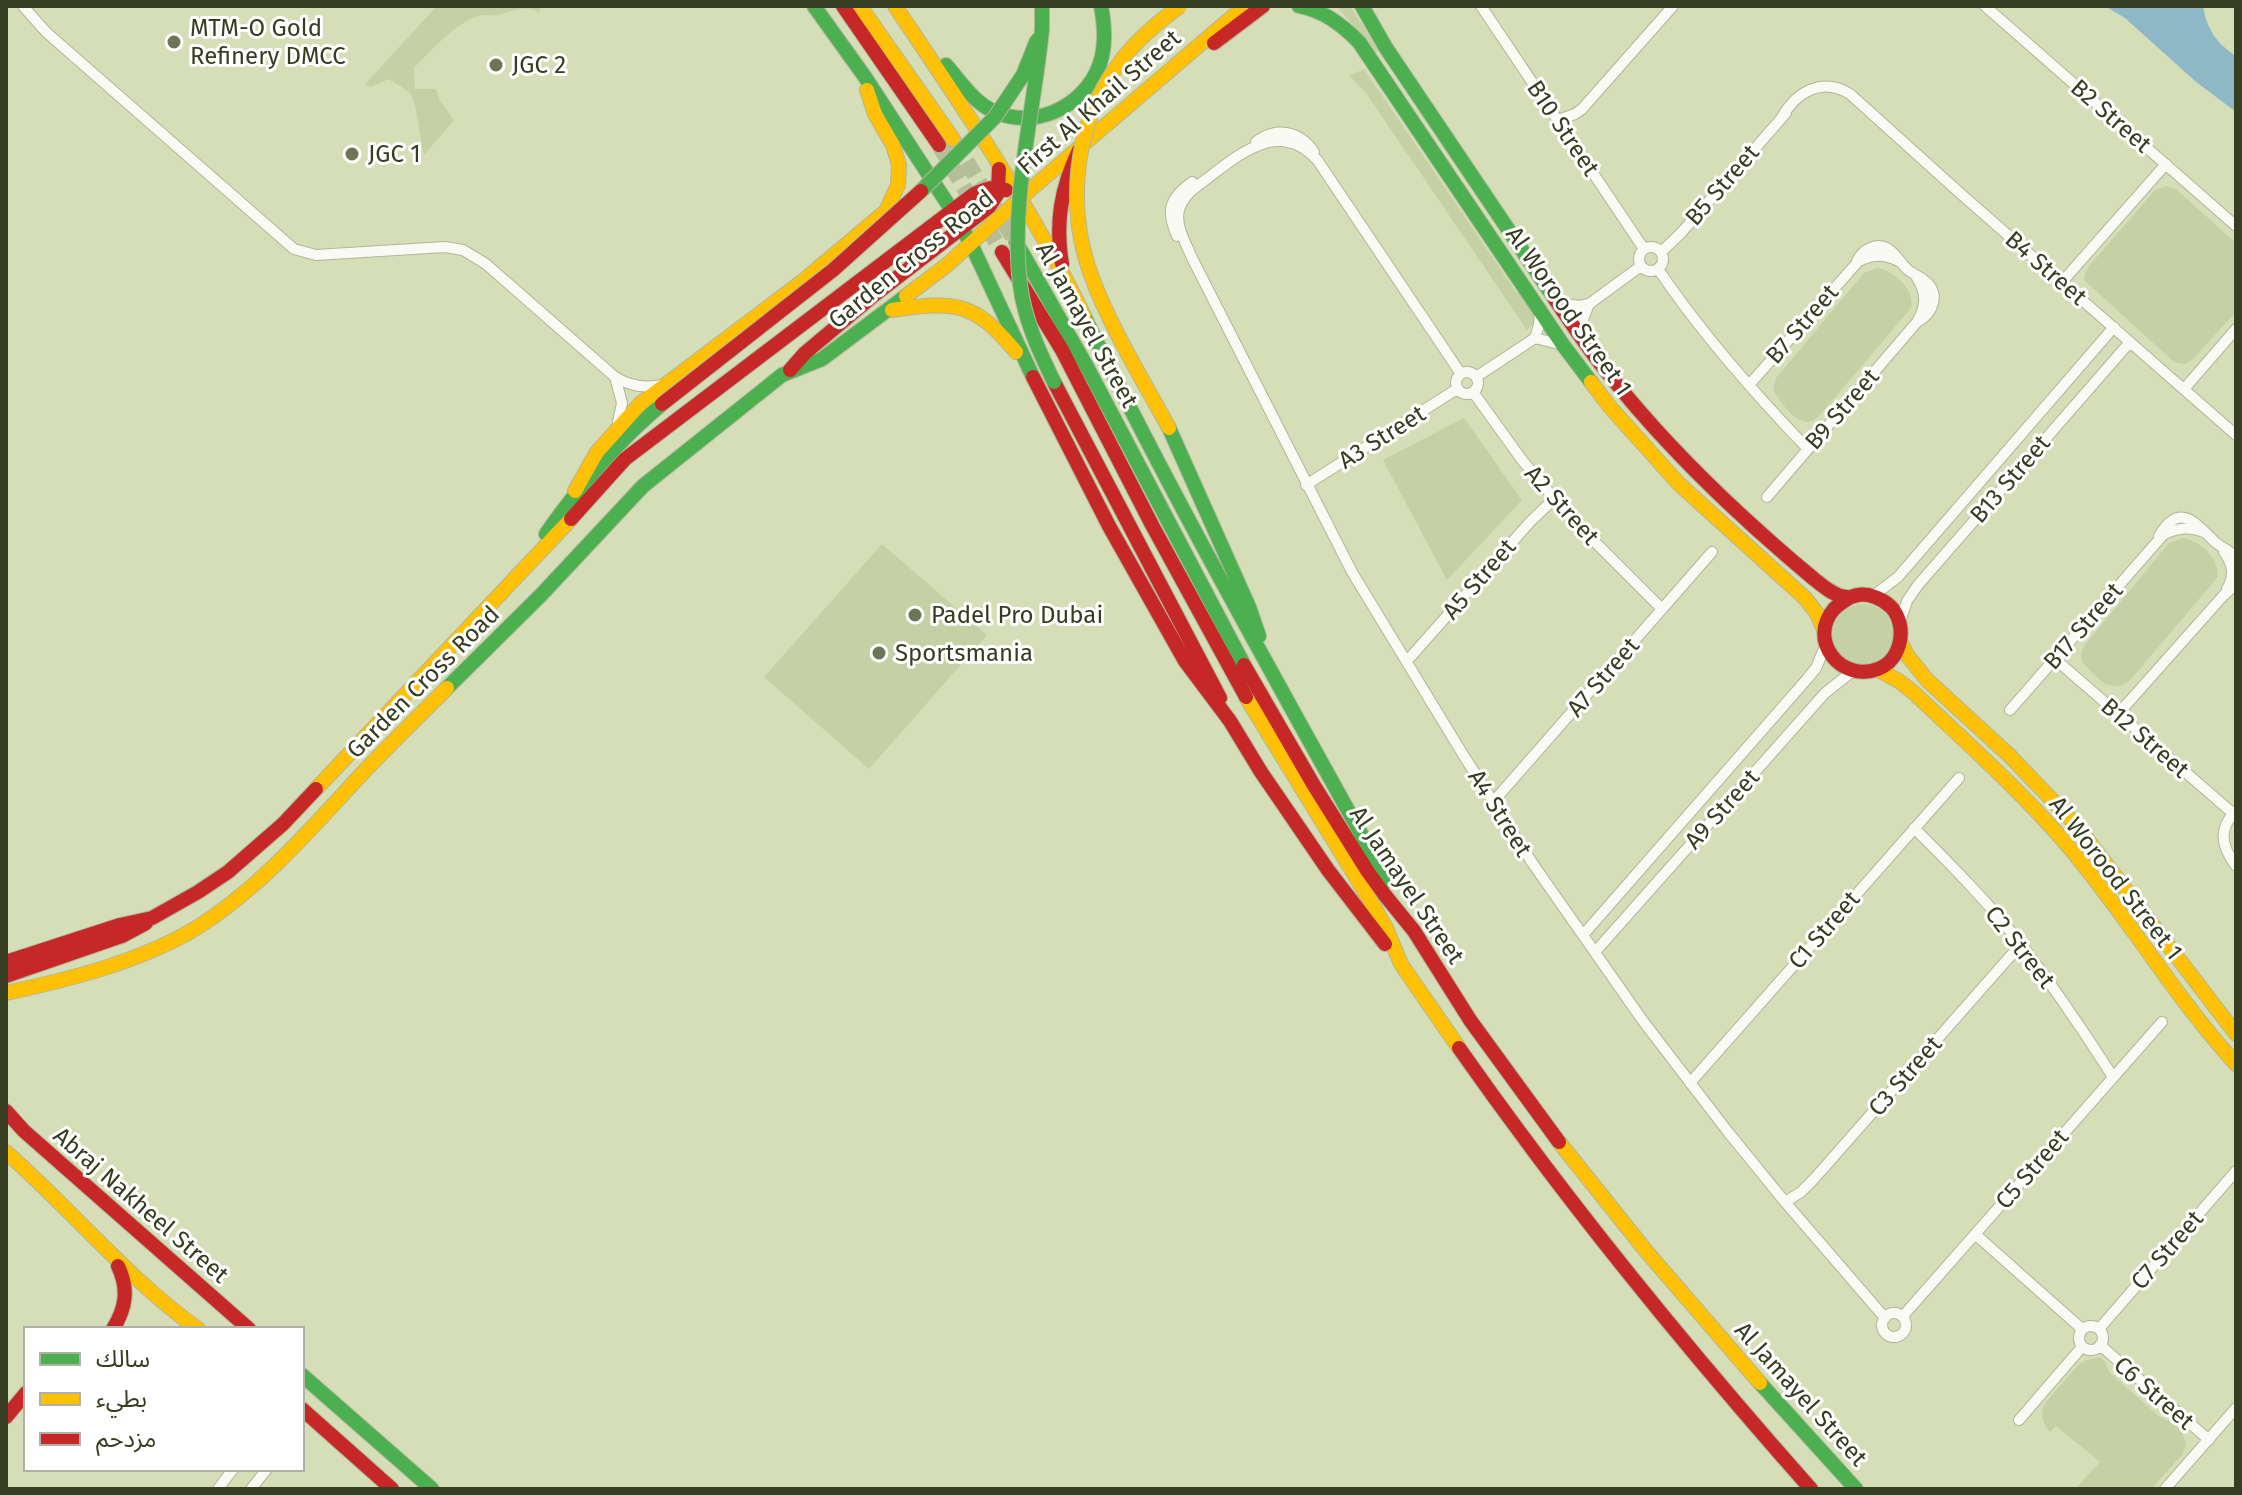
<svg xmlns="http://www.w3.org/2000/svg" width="2242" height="1495" viewBox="0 0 2242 1495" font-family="'Fira Sans','Noto Sans Arabic',sans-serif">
	<rect width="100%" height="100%" fill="#d5deb7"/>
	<path fill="#c6d0a5" d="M 437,6 L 541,6 L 539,13 C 526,3 512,12 497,15 C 491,16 484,14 478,16 C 454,24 432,50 414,68 L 415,89 L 436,89 L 439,99 L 454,120 L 424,155 C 421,143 416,100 411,95 C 406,88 396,84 389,79 L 371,87 L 365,84 Z
		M 1336,6 L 1350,6 L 1379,50 L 1373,54 L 1352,24 Z
		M 1364,69 L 1516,292 L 1520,293 L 1533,311 L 1535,322 L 1527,330 L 1366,93 L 1349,76 Z
		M 2166,186 L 2176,189 L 2236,243 L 2236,312 L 2192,360 L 2185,364 L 2174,362 L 2084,280 L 2085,274 L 2089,266 L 2155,190 Z
		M 1877,268 C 1895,271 1915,290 1911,308 L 1826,408 C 1822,412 1817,419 1812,421 C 1797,427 1779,400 1773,390 L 1776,378 L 1864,273 Z
		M 1464,418 L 1522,500 L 1447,580 L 1383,460 Z
		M 2183,538 C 2201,541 2221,560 2217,578 L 2132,678 C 2112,697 2096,678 2082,661 L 2081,653 L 2084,646 L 2169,543 Z
		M 882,544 L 987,635 L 869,769 L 764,677 Z
		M1833 634a30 30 0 1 1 60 0a30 30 0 1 1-60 0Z
		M 2100,1357 L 2105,1362 L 2109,1372 L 2160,1417 L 2172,1422 L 2182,1433 L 2186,1443 L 2182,1455 L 2151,1489 L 2075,1489 L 2100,1462 L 2056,1426 L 2050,1432 C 2045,1426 2040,1417 2043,1408 C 2045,1402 2075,1368 2081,1363 C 2086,1359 2094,1359 2100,1357 Z"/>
	<path fill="#8eb8c6" d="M 2105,6 L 2203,6 C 2207,29 2216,43 2236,56 L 2236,112 L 2195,81 L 2125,18 Z"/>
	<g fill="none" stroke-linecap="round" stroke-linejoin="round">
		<path stroke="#b5be99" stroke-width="16" stroke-dasharray="16 8" stroke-linecap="butt" d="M 954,141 L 1016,242
			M 939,145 L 1002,252"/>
		<defs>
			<path id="street" d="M 23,6 L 46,32 L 294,249 L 316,255 L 445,247 L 463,250 L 486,264 L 615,377 C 630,386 644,389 661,385
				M 1481,6 L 1644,249
				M 1985,6 L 2236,226
				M 1782,117 C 1797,91 1823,77 1850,94 L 1961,194 L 2236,435
				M 1558,120 L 1575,114 L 1582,109 L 1673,6
				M 1256,142 C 1276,126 1300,131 1314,152
				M 1177,236 C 1166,211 1169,198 1192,182
				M1639 259a12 12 0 1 1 24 0a12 12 0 1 1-24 0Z
				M 1661,252 L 1681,233 L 1786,113
				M 1857,262 C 1871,254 1884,253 1898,261
				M 1658,269 C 1702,334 1753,392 1807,448
				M 2062,282 L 2166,164
				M 1559,303 L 1579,306 L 1589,304
				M 1578,332 L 1589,304 L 1641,266
				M 1535,338 L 1563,345
				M1456 383a11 11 0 1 1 22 0a11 11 0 1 1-22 0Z
				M 1461,374 L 1318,161 C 1283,121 1246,149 1213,174 C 1200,185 1184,192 1179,210 C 1175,226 1186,243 1192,258 L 1352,572 L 1462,753 L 1533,864 L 1643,1021 L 1728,1132 L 1785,1202 L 1885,1318
				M 615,377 L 622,403 L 618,422
				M 1476,377 L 1535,338 L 1539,325 L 1540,312
				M 1749,385 L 1856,264 C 1861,249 1878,240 1891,251 C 1898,257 1902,265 1908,270 C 1914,275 1920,276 1925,281 C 1941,293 1933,314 1917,322
				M 2184,389 L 2236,329
				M 1473,392 L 1522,460 L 1568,515 L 1662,609
				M 1306,485 L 1457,389
				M 1767,497 L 1917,322 C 1926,307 1927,293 1917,278
				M 2159,536 C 2180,501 2195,523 2215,542 C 2222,548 2230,551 2236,557
				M 2224,552 C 2233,565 2235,575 2227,589
				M 1873,596 L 1898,577 L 2114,327
				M 1900,622 L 1907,601 L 1918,585 L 2130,342
				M 2055,659 L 2236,816
				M 1407,661 L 1530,522 L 1554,499
				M 2010,710 L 2163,535 C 2177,528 2189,526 2204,532
				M 2118,714 L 2223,596 L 2236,584
				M 1493,802 L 1712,552
				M 2236,811 C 2217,829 2222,847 2236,866
				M 1914,828 C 1952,866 1990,904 2022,946 C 2055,988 2084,1032 2113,1077
				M 1583,935 L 1807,679 L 1816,668 L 1826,644
				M 1595,952 L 1825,693 L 1853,671
				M 1690,1083 L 1959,778
				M 1785,1202 L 1801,1192 L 1814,1179 L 2021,944
				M 1975,1234 L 2082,1329
				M1882 1325a12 12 0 1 1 24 0a12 12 0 1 1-24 0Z
				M 1903,1316 L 2162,1022
				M2079 1338a12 12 0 1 1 24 0a12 12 0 1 1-24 0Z
				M 2099,1329 L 2236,1171
				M 2100,1345 L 2209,1440
				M 2019,1420 L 2082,1347
				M 218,1489 L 233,1469
				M 251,1489 L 267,1469
				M 2165,1489 L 2236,1408"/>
			<path id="fast" d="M 814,6 L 865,77 L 953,212 L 971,244 L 1033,377
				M 1042,6 L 1042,29
				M 1299,6 C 1324,11 1341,24 1359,42 L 1563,345 L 1591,382
				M 1362,6 L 1386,48 L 1555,299
				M 946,65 C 961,82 974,103 995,112 C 1039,131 1092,102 1102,56 C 1106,39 1104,22 1101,6
				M 1016,242 L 1087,367 L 1244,665
				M 1084,316 C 1178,508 1284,694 1387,881
				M 1169,428 L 1249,607 L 1259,636
				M 546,534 C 580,485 617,442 662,404
				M 447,688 L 541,595 L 643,486 L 782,375 L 822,359 L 906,296
				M 302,1375 L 432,1489
				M 1760,1383 L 1856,1489"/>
			<path id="slow" d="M 860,6 L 953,139
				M 895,6 C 962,106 1032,207 1084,316
				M 906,296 L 947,265 L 1031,189 L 1245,6
				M 892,310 C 955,301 974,301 1016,352
				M 1591,382 L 1610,407 L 1679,484 L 1805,598 L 1816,612 L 1824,629
				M 575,491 L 597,452 L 640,404 L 803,281 L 886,211 L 898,185 L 899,165 L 893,145 L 875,114 L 867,90
				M 1900,641 L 1907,655 L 1927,680 L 2010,756 L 2077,826 L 2236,1034
				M 1877,669 L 1899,681 L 1914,693 C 1967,743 2022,792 2069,847 C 2128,917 2174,996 2236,1064
				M 1246,697 L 1367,895 L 1386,928 L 1401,964 L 1459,1048
				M 316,789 L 571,519
				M 6,993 C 71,979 144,961 201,925 C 261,886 309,831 357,779 C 386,748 417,718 447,688
				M 1559,1142 L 1646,1251 L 1760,1383
				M 6,1152 C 72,1210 127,1278 198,1329"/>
			<path id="jam" d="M 843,6 L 939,145
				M 1214,43 L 1263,6
				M 1002,252 L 1062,350 L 1152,525 L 1246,697
				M 1062,264 C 1055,223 1061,188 1079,150
				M 1555,299 C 1573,326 1591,353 1612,378 C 1671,452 1742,519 1814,579 C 1823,586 1834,596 1846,597 C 1853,598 1851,596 1858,595 C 1869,593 1883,599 1891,607 C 1908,625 1902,660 1878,669 C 1841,683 1807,640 1834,609 C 1838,605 1844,601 1849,598
				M 790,370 L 805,353 L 873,296 L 989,207 L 998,193 L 999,169
				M 1033,377 L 1109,526 L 1185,661 L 1230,721 L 1261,772 L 1328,870 L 1385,944
				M 1054,382 L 1220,698
				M 571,519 L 625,459 L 974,194 C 986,189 994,185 1006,190
				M 1244,665 L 1313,784 L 1368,872 L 1384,894 L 1414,931 L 1470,1020 L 1559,1142
				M 6,962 L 120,925 L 152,918 L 198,892 L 228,872 L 283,824 L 316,789
				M 6,976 L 122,936 L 146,923
				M 1459,1048 C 1567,1202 1686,1348 1811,1489
				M 6,1111 L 24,1131 L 249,1329
				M 113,1329 C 126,1308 129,1289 118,1266
				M 302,1409 L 392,1489
				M 6,1417 L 26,1393"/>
		</defs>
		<use href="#street" stroke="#b0b799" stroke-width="12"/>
		<use href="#fast" stroke="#b0b799" stroke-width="16"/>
		<use href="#slow" stroke="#b0b799" stroke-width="16"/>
		<use href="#jam" stroke="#b0b799" stroke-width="16"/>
		<use href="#street" stroke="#f9faf4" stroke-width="10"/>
		<use href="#fast" stroke="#4caf50" stroke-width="14"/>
		<use href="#slow" stroke="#ffc107" stroke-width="14"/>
		<use href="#jam" stroke="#c62828" stroke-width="14"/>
		<defs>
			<path id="fast-bridge" d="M 1042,29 C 1034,113 1010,199 1020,284 C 1024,319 1039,351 1054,382
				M 921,191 L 995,117 L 1023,75 L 1037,40"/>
			<path id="slow-bridge" d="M 1169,428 C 1142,378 1111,329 1091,275 C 1066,206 1074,125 1118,65 C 1135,41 1157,23 1180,6"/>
			<path id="jam-bridge" d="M 662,404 L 833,270 L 921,191"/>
		</defs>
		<use href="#fast-bridge" stroke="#b0b799" stroke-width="16" stroke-linecap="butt"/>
		<use href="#slow-bridge" stroke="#b0b799" stroke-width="16" stroke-linecap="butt"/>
		<use href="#jam-bridge" stroke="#b0b799" stroke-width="16" stroke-linecap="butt"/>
		<use href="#fast-bridge" stroke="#4caf50" stroke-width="14"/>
		<use href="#slow-bridge" stroke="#ffc107" stroke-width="14"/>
		<use href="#jam-bridge" stroke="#c62828" stroke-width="14"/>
	</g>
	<g fill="#6e7556" stroke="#fff" stroke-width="3">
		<circle cx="174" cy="42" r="8"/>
		<circle cx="496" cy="65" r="8"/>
		<circle cx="352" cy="154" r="8"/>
		<circle cx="915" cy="615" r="8"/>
		<circle cx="879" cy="653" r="8"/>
	</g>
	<g text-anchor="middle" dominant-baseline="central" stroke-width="6" stroke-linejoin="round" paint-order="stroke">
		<g font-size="24" fill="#373d21" stroke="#fff" text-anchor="start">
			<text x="190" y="28">MTM-O Gold<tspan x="190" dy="28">Refinery DMCC</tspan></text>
			<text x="512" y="65">JGC 2</text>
			<text x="368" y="154">JGC 1</text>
			<text x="931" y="615">Padel Pro Dubai</text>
			<text x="895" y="653">Sportsmania</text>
		</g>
		<g font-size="24" fill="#373d21" stroke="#fff">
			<text transform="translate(1099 102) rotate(-41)">First Al Khail Street</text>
			<text transform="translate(2111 116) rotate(41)">B2 Street</text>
			<text transform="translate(1563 128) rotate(56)">B10 Street</text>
			<text transform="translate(1722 185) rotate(-49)">B5 Street</text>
			<text transform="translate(911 259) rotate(-39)">Garden Cross Road</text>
			<text transform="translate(2046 268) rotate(41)">B4 Street</text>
			<text transform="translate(1569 311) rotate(55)">Al Worood Street 1</text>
			<text transform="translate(1802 324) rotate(-49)">B7 Street</text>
			<text transform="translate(1087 325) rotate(61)">Al Jamayel Street</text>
			<text transform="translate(1842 409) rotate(-49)">B9 Street</text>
			<text transform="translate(1382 437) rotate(-32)">A3 Street</text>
			<text transform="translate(2010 479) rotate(-49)">B13 Street</text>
			<text transform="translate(1562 505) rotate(48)">A2 Street</text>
			<text transform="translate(1479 579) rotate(-49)">A5 Street</text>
			<text transform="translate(2083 626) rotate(-49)">B17 Street</text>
			<text transform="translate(1603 677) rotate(-49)">A7 Street</text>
			<text transform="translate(423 682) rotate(-45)">Garden Cross Road</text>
			<text transform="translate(2145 738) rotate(41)">B12 Street</text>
			<text transform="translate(1722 809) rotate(-48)">A9 Street</text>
			<text transform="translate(1500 813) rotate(58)">A4 Street</text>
			<text transform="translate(2116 878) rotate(52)">Al Worood Street 1</text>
			<text transform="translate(1407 885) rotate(56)">Al Jamayel Street</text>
			<text transform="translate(1824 930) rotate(-49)">C1 Street</text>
			<text transform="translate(2020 947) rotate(52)">C2 Street</text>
			<text transform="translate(1905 1076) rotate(-49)">C3 Street</text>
			<text transform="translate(2032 1169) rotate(-49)">C5 Street</text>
			<text transform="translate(141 1205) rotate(41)">Abraj Nakheel Street</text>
			<text transform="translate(2167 1250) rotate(-49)">C7 Street</text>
			<text transform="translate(2154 1393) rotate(41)">C6 Street</text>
			<text transform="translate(1801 1394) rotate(48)">Al Jamayel Street</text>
		</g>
	</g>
	<rect width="2242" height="1495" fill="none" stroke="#373d21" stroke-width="16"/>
	<rect x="24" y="1327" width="280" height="144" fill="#ffffff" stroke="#afb1a6" stroke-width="2"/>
	<rect x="40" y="1353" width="40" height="12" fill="#4caf50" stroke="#afb1a6" stroke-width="2"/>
	<text x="96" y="1367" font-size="24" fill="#373d21">سالك</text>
	<rect x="40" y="1393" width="40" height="12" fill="#ffc107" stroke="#afb1a6" stroke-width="2"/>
	<text x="96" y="1407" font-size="24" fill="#373d21">بطيء</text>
	<rect x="40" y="1433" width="40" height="12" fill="#c62828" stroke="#afb1a6" stroke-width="2"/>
	<text x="96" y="1447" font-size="24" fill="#373d21">مزدحم</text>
</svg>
